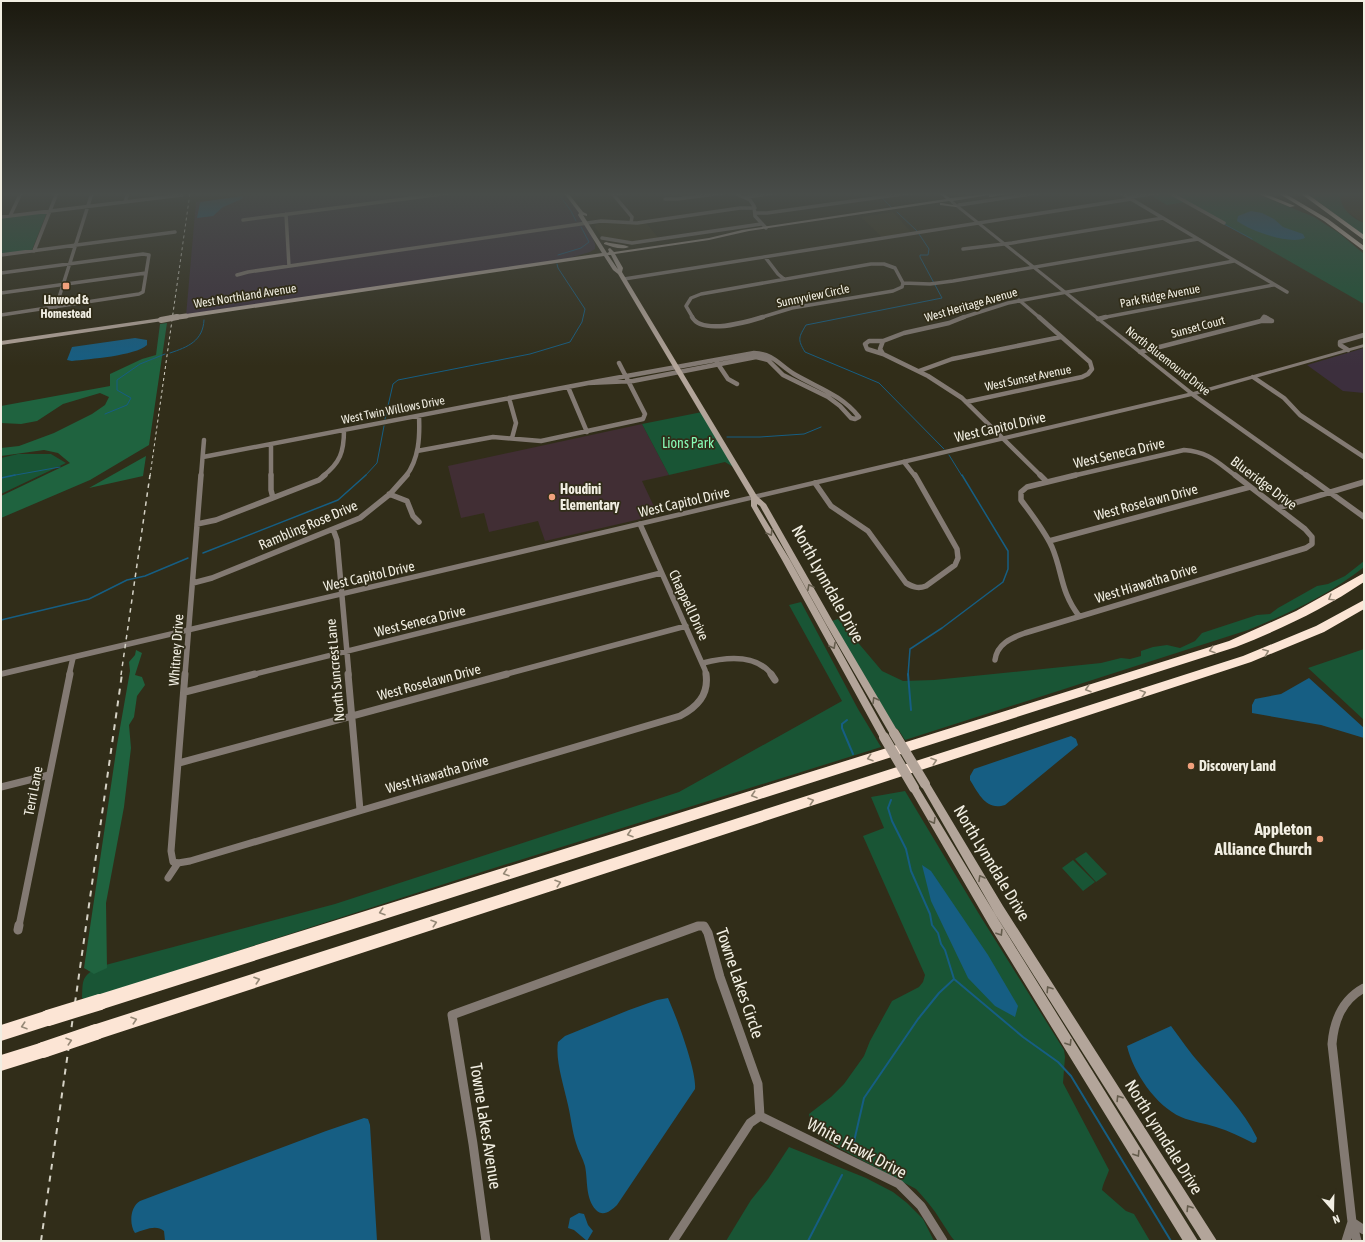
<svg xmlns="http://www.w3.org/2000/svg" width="1365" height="1242" viewBox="0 0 1365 1242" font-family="'Asap Condensed',sans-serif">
	<rect width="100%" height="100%" fill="#312d19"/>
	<path fill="#3b351a" d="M 1345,193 L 1364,193 L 1364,223 L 1345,210 L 1341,203 L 1340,197 Z
		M 893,212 L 911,232 L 882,237 L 861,217 Z
		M 600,223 L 646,223 L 660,240 L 632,244 L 604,239 L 595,227 L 596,224 Z"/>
	<path fill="#3c2f3d" d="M 269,193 L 423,193 L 425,196 L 450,193 L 566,193 L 581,213 L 594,235 L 592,237 L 595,244 L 595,249 L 590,252 L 562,260 L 186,316 L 196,202 Z
		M 1364,348 L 1364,393 L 1343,391 L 1307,365 Z"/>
	<path fill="#412e34" d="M 642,424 L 669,475 L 642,481 L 658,515 L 545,541 L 538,521 L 489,532 L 484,513 L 461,518 L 448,466 Z"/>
	<path fill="#195535" d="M 1143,193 L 1255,193 L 1314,217 L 1339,233 L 1364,254 L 1364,304 L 1186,202 L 1167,205 L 1152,196 L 1134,199 L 1128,195 Z
		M 1307,193 L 1345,193 L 1340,197 C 1342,210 1352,218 1364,223 L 1364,236 Z
		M 47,212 L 32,250 L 1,254 L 1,218 Z
		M 702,412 L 735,468 L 725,462 L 669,475 L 642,424 Z
		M 18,454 L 51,454 L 66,463 L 1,494 L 1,458 Z
		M 1364,561 L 1364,567 C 1329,595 1289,613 1248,630 L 905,740 L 898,729 L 896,729 L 832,621 L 838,619 L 882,671 L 903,681 L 934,680 L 1101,663 L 1121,658 L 1130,659 L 1141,656 L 1141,651 L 1153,647 L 1167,645 L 1180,648 L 1195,641 L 1202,633 L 1257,615 L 1270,614 L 1278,608 L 1317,586 L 1328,584 L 1345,576 Z
		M 801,602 L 858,709 L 881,747 L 472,875 L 86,1000 L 82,998 C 83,980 81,977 98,967 L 335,904 L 679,792 L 842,701 L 789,605 Z
		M 1364,649 L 1364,720 L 1308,668 Z
		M 905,791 L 979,914 L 1064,1050 L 1065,1057 L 1063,1083 L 1109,1170 C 1107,1177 1103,1183 1102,1190 L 1126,1211 L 1134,1214 L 1150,1241 L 955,1241 C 950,1236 946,1228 941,1221 C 934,1209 925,1199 916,1189 L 828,1142 C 816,1134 810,1128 809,1114 L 831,1097 L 844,1084 L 864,1056 L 870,1041 L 892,1001 L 919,987 L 923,982 L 925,975 L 863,836 L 884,828 L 871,797 Z
		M 1086,852 L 1107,874 L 1096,882 L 1075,859 Z
		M 1073,860 L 1095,882 L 1083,891 L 1062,868 Z
		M 789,1147 L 866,1178 L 893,1192 L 907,1203 L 923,1219 L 934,1241 L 726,1241 L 751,1200 L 768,1179 Z"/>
	<path fill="#1f633f" d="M 167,323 L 149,445 L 90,480 L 1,518 L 1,496 L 70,463 L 58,453 L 44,450 L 1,456 L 1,448 L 19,446 L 54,433 L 92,414 L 105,405 L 109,397 L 100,393 L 63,404 L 37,421 L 21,424 L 1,423 L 1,406 L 110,386 L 110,374 L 142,359 L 156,355 L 160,324 Z
		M 146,456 L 143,476 L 89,488 Z
		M 136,650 L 142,653 L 135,675 L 142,677 L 145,685 L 137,696 L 134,717 L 129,725 L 131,748 L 124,807 L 106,903 L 107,968 L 94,974 L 84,968 L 117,745 L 130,671 L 129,662 L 135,655 Z"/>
	<path fill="#165e83" d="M 243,196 L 242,199 L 223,207 L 213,216 L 197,218 L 200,203 L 201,202 Z
		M 1251,211 L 1262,213 L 1274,219 L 1283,227 L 1303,234 L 1305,238 C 1289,245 1251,231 1237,221 L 1238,216 Z
		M 135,338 L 147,340 L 147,345 C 135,356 89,359 72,361 L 67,360 L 72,347 Z
		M 1309,678 L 1364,728 L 1364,738 L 1321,725 L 1252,713 L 1252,705 L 1255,699 L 1281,694 Z
		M 1071,736 L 1076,739 L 1078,745 L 1005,805 C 986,811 979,794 970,780 L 970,776 L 974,769 Z
		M 922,865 L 931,871 L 988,955 L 1018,1006 L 1015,1017 L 995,1006 L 968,978 L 931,901 Z
		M 668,998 C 676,1016 697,1071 695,1089 L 617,1205 C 611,1211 603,1217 596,1210 C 585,1198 588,1180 585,1166 C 583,1158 578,1151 576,1143 C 572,1130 571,1118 568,1105 C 564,1086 555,1060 558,1042 L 565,1036 L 629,1010 L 657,1000 Z
		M 1171,1026 C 1181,1039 1190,1053 1201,1065 C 1220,1087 1244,1111 1257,1138 L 1256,1142 L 1253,1143 C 1241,1137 1229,1131 1216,1127 C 1205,1123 1192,1122 1181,1117 C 1156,1106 1133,1072 1127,1046 Z
		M 364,1118 L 368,1119 L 370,1125 L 377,1241 L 165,1241 L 164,1231 C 156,1224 144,1230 135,1233 C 129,1224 130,1207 140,1201 L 326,1131 Z
		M 579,1213 L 584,1214 L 588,1225 L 593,1231 L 587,1241 L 574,1230 L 568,1228 L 570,1218 Z"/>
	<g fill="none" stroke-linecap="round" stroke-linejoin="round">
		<path stroke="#165e83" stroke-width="1" d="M 558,193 L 571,211 L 576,221
			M 876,193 L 879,196
			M 882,198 L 891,207
			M 897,212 L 917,231
			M 1224,224 L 1252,239
			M 919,234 L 929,249 L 928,255 L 920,255 L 920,257 L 942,298 L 806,325 C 799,337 797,339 805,352 L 879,383 L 944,449
			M 558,255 L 581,248 L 589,242 L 581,227
			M 170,353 C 188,347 203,341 204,320
			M 105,414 L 127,405 L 131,398 L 117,390 L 117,380 L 140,364 L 165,354
			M 385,419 L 393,384 L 398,380 L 530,354 L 570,342 L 582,322 L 585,309 L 558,268 L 557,264
			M 727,437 L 760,437 L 804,434 L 821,427
			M 949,455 L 962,476
			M 10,476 L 60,467
			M 365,476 L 377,463 L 384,426"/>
		<path stroke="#165e83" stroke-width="1.5" d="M 1,478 L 15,475
			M 203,553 L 338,500 L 366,475
			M 1,620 L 89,599 L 127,580 L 145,576 L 188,558
			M 908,675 L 910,649 L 942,628 L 1003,582 L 1008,569 L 1008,551 L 962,475"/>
		<path stroke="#165e83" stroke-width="2" d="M 908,674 L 911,710
			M 847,720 L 842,724 L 842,728 L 853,754
			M 954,979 L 1023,1037 L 1058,1062 L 1071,1076 L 1171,1241
			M 853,1146 L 864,1098 L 918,1019 L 939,993 L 954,979 L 945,950 L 941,944 L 938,933 L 932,925 L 930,914 L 911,871 L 906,849 L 892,821 L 888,808 L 891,800
			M 808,1241 L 842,1175"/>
		<path stroke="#837a73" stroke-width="3.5" d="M 198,193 L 201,193
			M 612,193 L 632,217 L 631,223
			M 734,193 L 750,200 L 754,206 L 755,216 L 766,228
			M 910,193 L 918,193
			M 1121,193 L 1287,292
			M 1170,193 L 1224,223
			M 613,194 L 625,193
			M 747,197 L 775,193
			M 1129,197 L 1158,193
			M 665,199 L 677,199 L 723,193
			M 125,202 L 128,193
			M 959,205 L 1038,193
			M 755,213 L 767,213 L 910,193
			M 286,214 L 289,266
			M 10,216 L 21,193
			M 1,217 L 182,195
			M 243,220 L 450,193
			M 602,238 L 632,243 L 761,224
			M 963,249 L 1012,243 L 1163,218
			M 34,251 L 57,193
			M 1,255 L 175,232
			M 765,257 L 778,274 L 784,279
			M 1,273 L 143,254 L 149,255 L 143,292 L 139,294 L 1,315
			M 237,275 L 248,272 L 601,221 L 637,223 L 740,208 L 755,208
			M 624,279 L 1131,199
			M 903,283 L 930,284 L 953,281 L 1198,239
			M 1,293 L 146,273
			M 1019,300 L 1040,318
			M 56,307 L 92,193
			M 693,318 L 686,306 L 691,298 L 701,294 L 871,264 L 884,264 L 895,268 L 903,283 L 902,287 L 893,291 L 792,308 L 759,318
			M 961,318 L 1008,303 L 1234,261
			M 1101,318 L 1273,285
			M 1263,318 L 1264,317 L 1267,318"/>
		<path stroke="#837a73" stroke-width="4.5" d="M 692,317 C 702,335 747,322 763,317
			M 1098,319 L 1106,317
			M 1261,321 L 1272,321 L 1265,317
			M 1261,321 L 1264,317
			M 883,341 L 880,349 L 883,354 L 928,376 L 962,398 L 1041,476
			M 1348,350 L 1340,345 L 1340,342 L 1364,335
			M 1140,352 L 1261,321
			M 754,353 C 774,354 779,365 794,374 C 818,388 842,395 859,417 L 855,419 L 851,418 L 840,406 L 828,397 L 783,375 L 768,360 L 756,357 L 633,381 L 588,383 Z
			M 883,354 L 867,349 L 865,344 L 869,341 L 883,341 L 904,333 L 949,323 L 964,317
			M 716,361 L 728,379 L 737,384
			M 919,371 L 952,359 L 1061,337
			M 1253,377 L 1284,398 L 1300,415 L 1364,457
			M 568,387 L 587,432
			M 1192,394 L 1307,476
			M 509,398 L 516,423 L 512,438
			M 966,402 L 1082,377 L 1088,374 L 1092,369 L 1090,362 L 1039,317
			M 271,444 L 271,476
			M 417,451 L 493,437 L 541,441 L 643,419 L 645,414 L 619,363
			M 203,457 L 588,383
			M 904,462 L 915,476
			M 201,476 L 204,440
			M 323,476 C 340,463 344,452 344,430
			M 406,476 C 419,459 420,437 419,416
			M 1072,476 L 1184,450 C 1209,452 1217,462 1236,476"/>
		<path stroke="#837a73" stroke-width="5.5" d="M 271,475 L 271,490 L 273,498
			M 1040,475 L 1047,482
			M 1076,475 L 1027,487 L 1021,492 L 1021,500 C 1032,515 1044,530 1052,547 C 1063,573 1060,591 1079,616
			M 1306,475 L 1364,517
			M 815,483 L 831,506 L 868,531 L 906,583 C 913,587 918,589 926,586 L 955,565 L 958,558 L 957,549 L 915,475
			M 389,494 L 407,501 L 413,516 L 419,522
			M 1278,508 L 1364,482
			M 197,524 L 216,520 L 319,480 L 325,475
			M 640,524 L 705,670 L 706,675
			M 333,529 L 337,540 L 349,675
			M 1049,541 L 1250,487
			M 193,583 L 212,578 L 360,518 L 390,494 L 407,475
			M 995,660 C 997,644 1011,638 1025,633 L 1306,548 L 1312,544 L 1312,537 L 1305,529 L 1235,475
			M 703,663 C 726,657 756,653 772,675
			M 69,675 L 73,658
			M 185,675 L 201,475
			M 251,675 L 661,573
			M 503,675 L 686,626"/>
		<path stroke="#837a73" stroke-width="7" d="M 185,674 L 171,851 L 173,862 L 178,863 L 190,861 L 680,716 C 697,707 709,695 706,674
			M 348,674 L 360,810
			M 771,674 L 775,680
			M 185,692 L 255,674
			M 179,763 L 507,674
			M 1,787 L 49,775
			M 168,878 L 178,863
			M 19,926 L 70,674
			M 697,926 L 704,926"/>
		<path stroke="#837a73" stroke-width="9" d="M 18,930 L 19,925
			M 760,1116 L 899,1184 L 921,1206 L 943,1241
			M 1352,1222 L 1364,1230
			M 486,1241 L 473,1144 L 452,1015 L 698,926 L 704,926 L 708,933 L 720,977 L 758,1084 L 760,1116 L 750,1123 L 673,1241
			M 1346,1241 L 1352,1222
			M 1357,1241 L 1352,1222 L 1332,1044 C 1334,1020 1342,1000 1364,988"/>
		<path fill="#837a73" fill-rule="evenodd" d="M 951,201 L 953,201 L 1193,392 L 1364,344 L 1364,347 L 1192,396 L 1,677 L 1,671 L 1188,393 L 951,203 Z"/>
		<path fill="#b3a59a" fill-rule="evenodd" d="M 564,193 L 568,193 L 583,212 L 587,214 L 587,216 L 583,215 L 607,253 L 609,252 L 608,249 L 610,248 L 614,252 L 709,238 L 742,230 L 946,199 L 939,193 L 943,193 L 950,198 L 997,193 L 997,194 L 1012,193 L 991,197 L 989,197 L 989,195 L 953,201 L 951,202 L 949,201 L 749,231 L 709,240 L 615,254 L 623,268 L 622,272 L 757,496 L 766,504 L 832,620 L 897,730 L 898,733 L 897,736 L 894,737 L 891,736 L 826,624 L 760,506 L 757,504 L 757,506 L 790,560 L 887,734 L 889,737 L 887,740 L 884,741 L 881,740 L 782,560 L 751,506 L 751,498 L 618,274 L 613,270 L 604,256 L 186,318 L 183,316 L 186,314 L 602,253 L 578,215 L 579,213 ZM 608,255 L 611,255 L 618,269 L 617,268 Z
			M 942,203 L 958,206 L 956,207 L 940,205 L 940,203 Z
			M 606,242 C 613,244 624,244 629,247 C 622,250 612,247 604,244 L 604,243 Z
			M 161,318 L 164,320 L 163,321 L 1,345 L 1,341 Z
			M 925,780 L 928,781 L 1003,906 L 1217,1241 L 1202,1241 L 995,914 L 922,787 L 920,784 L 922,781 Z
			M 914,784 L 917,785 L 998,919 L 1198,1241 L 1183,1241 L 990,927 L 911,791 L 909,788 L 911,785 Z"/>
		<path fill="#fce5d5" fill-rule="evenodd" d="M 1256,193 L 1263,193 L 1295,206 L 1290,207 Z
			M 1278,193 L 1284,193 L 1328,219 L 1364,246 L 1364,251 L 1324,221 Z
			M 1300,193 L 1306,193 L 1364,235 L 1364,240 Z
			M 1364,573 L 1364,582 C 1324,609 1281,629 1236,647 L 100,1010 L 94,1008 L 92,1002 L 94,996 L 100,994 L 1229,641 L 1296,611 Z
			M 1364,600 L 1364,609 L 1324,632 L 1251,662 L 96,1040 L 90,1038 L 88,1032 L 90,1026 L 96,1024 L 1243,656 L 1316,626 Z
			M 48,1010 L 54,1012 L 56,1018 L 54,1024 L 1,1041 L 1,1025 Z
			M 43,1042 L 49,1044 L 51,1050 L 49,1056 L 1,1071 L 1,1055 Z"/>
		<path stroke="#d5d2c5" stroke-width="1" stroke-dasharray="3 3" stroke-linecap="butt" d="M 150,476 L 190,193"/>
		<path stroke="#d5d2c5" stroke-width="1.5" stroke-dasharray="4.5 4.5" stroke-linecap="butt" d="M 121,675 L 150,475"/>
		<path stroke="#d5d2c5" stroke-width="2" stroke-dasharray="6 6" stroke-linecap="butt" d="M 41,1241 L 122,674"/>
		<path stroke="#b3a59a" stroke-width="5" d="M 171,318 L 186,316"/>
		<path stroke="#b3a59a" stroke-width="6" d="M 161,320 L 177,317"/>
		<path stroke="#b3a59a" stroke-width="10" d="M 894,733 L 925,784
			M 884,737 L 914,788"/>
		<path stroke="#fce5d5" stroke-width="16" d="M 48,1018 L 100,1002
			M 43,1050 L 96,1032"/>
	</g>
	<defs><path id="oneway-chevron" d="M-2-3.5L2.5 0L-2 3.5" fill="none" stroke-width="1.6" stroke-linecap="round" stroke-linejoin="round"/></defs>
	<g stroke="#655d4d">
		<use href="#oneway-chevron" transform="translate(770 533) rotate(59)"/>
		<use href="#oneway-chevron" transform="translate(810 587) rotate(-118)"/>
		<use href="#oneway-chevron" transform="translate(833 646) rotate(61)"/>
		<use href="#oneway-chevron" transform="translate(875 700) rotate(-121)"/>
		<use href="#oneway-chevron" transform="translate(933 821) rotate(59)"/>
		<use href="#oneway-chevron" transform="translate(981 878) rotate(-120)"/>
		<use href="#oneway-chevron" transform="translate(1000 933) rotate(58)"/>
		<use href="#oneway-chevron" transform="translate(1049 989) rotate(-123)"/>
		<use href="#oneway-chevron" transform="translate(1069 1043) rotate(58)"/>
		<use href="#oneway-chevron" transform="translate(1119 1098) rotate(-122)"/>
		<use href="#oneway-chevron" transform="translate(1137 1154) rotate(58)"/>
		<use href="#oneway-chevron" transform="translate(1189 1208) rotate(-122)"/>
	</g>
	<g stroke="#968977">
		<use href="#oneway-chevron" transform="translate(1331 598) rotate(149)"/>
		<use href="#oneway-chevron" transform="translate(1212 650) rotate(162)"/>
		<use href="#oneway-chevron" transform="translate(1266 652) rotate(-22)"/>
		<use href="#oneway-chevron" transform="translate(1088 689) rotate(162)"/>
		<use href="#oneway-chevron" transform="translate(1143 693) rotate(-18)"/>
		<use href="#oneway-chevron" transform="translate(870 758) rotate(162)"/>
		<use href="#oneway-chevron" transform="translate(934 761) rotate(-18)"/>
		<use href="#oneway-chevron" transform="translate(754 795) rotate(162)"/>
		<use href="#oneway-chevron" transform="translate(811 801) rotate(-18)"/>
		<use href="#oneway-chevron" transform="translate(630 834) rotate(162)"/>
		<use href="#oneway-chevron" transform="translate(506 873) rotate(162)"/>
		<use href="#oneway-chevron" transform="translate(558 883) rotate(-18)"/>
		<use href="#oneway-chevron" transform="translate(382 912) rotate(162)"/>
		<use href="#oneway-chevron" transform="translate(434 923) rotate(-18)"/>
		<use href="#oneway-chevron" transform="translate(257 980) rotate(-18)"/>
		<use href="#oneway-chevron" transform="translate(134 1020) rotate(-18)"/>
		<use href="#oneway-chevron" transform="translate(24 1026) rotate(162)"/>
		<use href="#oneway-chevron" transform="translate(69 1041) rotate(-18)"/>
	</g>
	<linearGradient id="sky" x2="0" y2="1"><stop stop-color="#1b190e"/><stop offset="0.53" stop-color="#484c49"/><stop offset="1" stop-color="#484c49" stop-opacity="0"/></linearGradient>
	<rect width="1365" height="366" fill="url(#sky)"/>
	<g fill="#f1a17d" stroke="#312d19" stroke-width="1.5">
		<rect x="62" y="282" width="8" height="8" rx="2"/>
		<circle cx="552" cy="497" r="4"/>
		<circle cx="1191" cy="766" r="4"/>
		<circle cx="1320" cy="839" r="4"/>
	</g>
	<g text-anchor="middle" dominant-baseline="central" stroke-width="3.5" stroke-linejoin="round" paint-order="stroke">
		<g font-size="12" fill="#f1eee2" stroke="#312d19">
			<text transform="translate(245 296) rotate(-9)">West Northland Avenue</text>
			<text transform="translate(813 296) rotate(-12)">Sunnyview Circle</text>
			<text transform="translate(1160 296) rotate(-11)">Park Ridge Avenue</text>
			<text transform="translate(971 305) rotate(-16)">West Heritage Avenue</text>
			<text transform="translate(1198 327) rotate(-15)">Sunset Court</text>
			<text transform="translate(1168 361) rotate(38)">North Bluemound Drive</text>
			<text transform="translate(1028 378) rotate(-12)">West Sunset Avenue</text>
			<text transform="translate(393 410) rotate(-11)">West Twin Willows Drive</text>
		</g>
		<g font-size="12" font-weight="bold" fill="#f1eee2" stroke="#312d19">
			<text x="66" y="300">Linwood &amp;<tspan x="66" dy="14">Homestead</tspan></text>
		</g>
		<g font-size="14" fill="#f1eee2" stroke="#312d19">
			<text transform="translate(1000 427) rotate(-13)">West Capitol Drive</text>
			<text transform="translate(1119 453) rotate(-13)">West Seneca Drive</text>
			<text transform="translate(1264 483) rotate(37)">Blueridge Drive</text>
			<text transform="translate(684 502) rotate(-13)">West Capitol Drive</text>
			<text transform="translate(1146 502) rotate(-15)">West Roselawn Drive</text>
			<text transform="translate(308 525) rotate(-23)">Rambling Rose Drive</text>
			<text transform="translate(369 576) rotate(-13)">West Capitol Drive</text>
			<text transform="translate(1146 583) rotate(-17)">West Hiawatha Drive</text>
			<text transform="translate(689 605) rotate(65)">Chappell Drive</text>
			<text transform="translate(420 621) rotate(-14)">West Seneca Drive</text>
			<text transform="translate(176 650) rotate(-86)">Whitney Drive</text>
			<text transform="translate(335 670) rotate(-95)">North Suncrest Lane</text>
			<text transform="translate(429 682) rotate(-15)">West Roselawn Drive</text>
			<text transform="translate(437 774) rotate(-16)">West Hiawatha Drive</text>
			<text transform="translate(33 791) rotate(-79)">Terri Lane</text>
		</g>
		<g font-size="14" fill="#87fbb6" stroke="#312d19">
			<text x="688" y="443">Lions Park</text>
		</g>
		<g font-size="14" font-weight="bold" fill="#f1eee2" stroke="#312d19" text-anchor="start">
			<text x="560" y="489">Houdini<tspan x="560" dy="16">Elementary</tspan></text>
			<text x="1199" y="766">Discovery Land</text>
		</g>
		<g font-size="17" fill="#f1eee2" stroke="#312d19">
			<text transform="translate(828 584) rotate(61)">North Lynndale Drive</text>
			<text transform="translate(992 863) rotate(59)">North Lynndale Drive</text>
			<text transform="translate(740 983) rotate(71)">Towne Lakes Circle</text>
			<text transform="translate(486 1126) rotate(81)">Towne Lakes Avenue</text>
			<text transform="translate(1164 1137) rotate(58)">North Lynndale Drive</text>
			<text transform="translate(857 1148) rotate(28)">White Hawk Drive</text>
		</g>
		<g font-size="17" font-weight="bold" fill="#f1eee2" stroke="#312d19" text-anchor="end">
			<text x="1312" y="829">Appleton<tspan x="1312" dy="20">Alliance Church</tspan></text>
		</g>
	</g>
	<rect width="1365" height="1242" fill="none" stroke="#f1eee2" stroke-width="4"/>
	<g transform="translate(1333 1210) rotate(160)" stroke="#312d19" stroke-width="3" paint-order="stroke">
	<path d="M0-3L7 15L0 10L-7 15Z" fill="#f1eee2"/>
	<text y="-6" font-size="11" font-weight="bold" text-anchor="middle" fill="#f1eee2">N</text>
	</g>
</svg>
